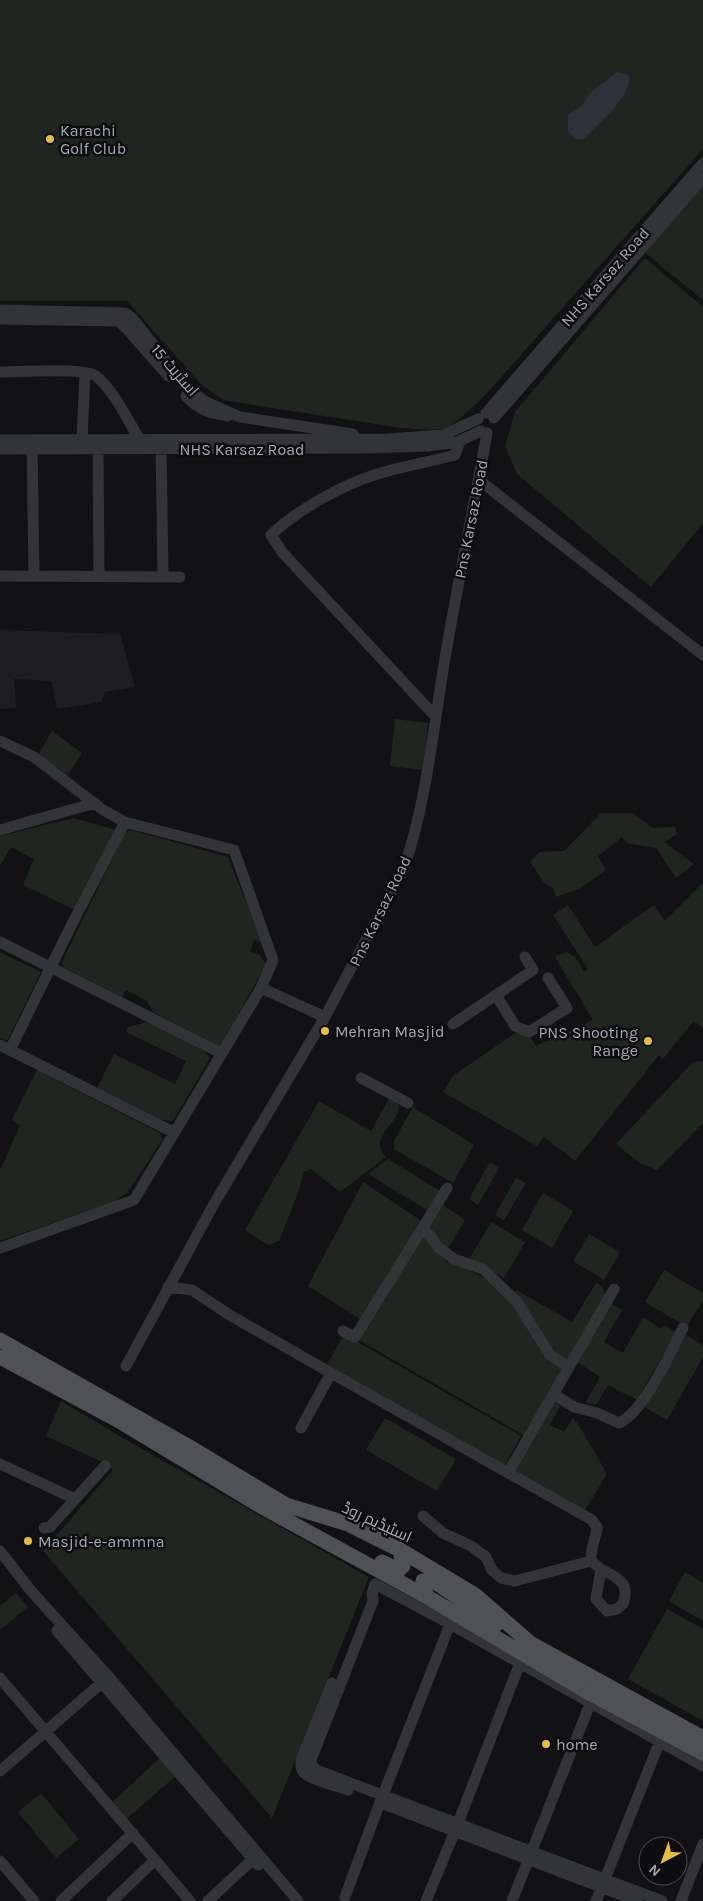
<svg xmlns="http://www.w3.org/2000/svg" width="703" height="1901" viewBox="0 0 703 1901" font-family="Karla,Cairo,sans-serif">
	<rect width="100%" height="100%" fill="#121214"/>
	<path fill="#1e1e20" d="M 0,630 L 120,634 L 135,687 L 104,692 L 102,702 L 57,709 L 51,681 L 14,679 L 16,708 L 0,709 Z"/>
	<path fill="#1f2620" d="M 0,0 L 703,0 L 703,149 L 489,391 C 480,400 456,425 444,428 C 430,431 415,429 401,428 L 223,400 L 201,384 L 127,301 L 0,301 Z
		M 703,186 L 703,300 L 644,252 Z
		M 645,258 L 703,307 L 703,523 L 651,587 L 517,474 L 505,446 L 515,412 Z
		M 395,719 L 428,723 L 423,770 L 390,766 Z
		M 52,731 L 82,753 L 68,775 L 38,755 Z
		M 601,813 L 633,813 L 652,828 L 675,827 L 677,834 L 664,842 L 694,864 L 676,878 L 656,848 L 627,843 L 622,837 L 598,856 L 606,870 L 579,889 L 556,897 L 553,888 L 545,884 L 530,862 L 539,852 L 564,851 Z
		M 74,818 L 116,830 L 75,910 L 23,885 L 34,859 L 11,847 L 0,866 L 0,836 Z
		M 131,830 L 228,857 L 262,942 L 254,940 L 250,951 L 260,955 L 266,964 L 221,1047 L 153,1012 L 147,1001 L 126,990 L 122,997 L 63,967 L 62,962 L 125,833 Z
		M 703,883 L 703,1028 L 694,1021 L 663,1059 L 659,1055 L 575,1161 L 544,1137 L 537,1146 L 443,1092 L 454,1075 L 517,1032 L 528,1034 L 536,1046 L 593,1020 L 555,957 L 566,952 L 575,957 L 584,972 L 588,969 L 553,915 L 568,905 L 595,947 L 654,905 L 665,921 Z
		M 0,952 L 41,972 L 7,1041 L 0,1037 Z
		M 147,1022 C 165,1030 199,1041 210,1058 L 173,1121 L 161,1120 L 97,1088 L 114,1054 L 175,1084 L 186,1061 L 126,1032 L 128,1027 Z
		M 703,1061 L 703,1123 L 657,1170 L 638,1162 L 616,1144 L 693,1062 Z
		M 37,1070 L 160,1133 L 162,1140 L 127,1193 L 113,1202 L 0,1241 L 0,1170 L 20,1126 L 12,1120 Z
		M 390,1097 L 398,1101 C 398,1101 399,1108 399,1109 C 395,1126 368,1139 386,1157 L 340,1192 L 311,1169 L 304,1172 L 298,1193 L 279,1241 L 268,1245 L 245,1230 L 319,1101 L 371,1131 Z
		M 413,1107 L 474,1145 L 453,1183 L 394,1149 L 394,1141 Z
		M 388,1159 L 442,1192 L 430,1212 L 368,1174 Z
		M 490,1162 L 499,1168 L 478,1205 L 469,1199 Z
		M 516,1178 L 526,1183 L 504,1220 L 495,1215 Z
		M 363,1182 L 423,1222 L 362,1320 L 308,1286 Z
		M 543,1193 L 573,1211 L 552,1248 L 522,1230 Z
		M 440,1203 L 465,1220 L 448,1248 L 423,1229 Z
		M 491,1222 L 525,1242 L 504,1278 L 470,1258 Z
		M 423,1231 L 446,1262 L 463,1267 L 489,1281 L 506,1296 L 563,1369 L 525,1436 L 357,1339 Z
		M 589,1234 L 620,1252 L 604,1280 L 573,1261 Z
		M 664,1270 L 703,1293 L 703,1300 L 687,1327 L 645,1302 Z
		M 596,1283 C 603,1285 604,1290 604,1296 L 567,1361 L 551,1352 L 514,1296 L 516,1290 L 572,1322 Z
		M 610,1303 L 622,1310 L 604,1342 L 623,1353 L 643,1317 L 661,1329 L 664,1325 L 676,1332 L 637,1400 L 608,1385 L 596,1405 L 586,1402 L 600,1377 L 577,1362 Z
		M 344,1334 L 521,1436 L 504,1467 L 327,1365 Z
		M 685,1334 L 703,1345 L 703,1357 L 667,1420 L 644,1407 Z
		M 61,1401 L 135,1445 L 369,1577 L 272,1818 L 43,1551 L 113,1470 L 104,1463 L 46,1436 Z
		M 553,1401 L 560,1406 L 550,1425 L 564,1432 L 573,1418 L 580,1427 L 607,1474 L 585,1510 L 513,1470 Z
		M 385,1418 L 456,1459 L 437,1491 L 366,1450 Z
		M 685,1572 L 703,1583 L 703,1621 L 669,1601 Z
		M 16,1593 L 28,1607 L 0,1630 L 0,1606 Z
		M 667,1609 L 703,1629 L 703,1721 L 628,1679 Z
		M 163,1755 L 179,1773 L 123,1822 L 109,1805 Z
		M 41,1793 L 79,1839 L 56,1858 L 18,1812 Z"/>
	<path fill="#2c333b" d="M 617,72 L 629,75 C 633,96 597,125 584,139 L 575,139 L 568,131 L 568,115 L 582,106 L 590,93 Z"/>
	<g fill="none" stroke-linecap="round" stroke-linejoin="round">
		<path stroke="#333438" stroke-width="11" d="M 0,310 L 125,313 L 133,319 L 187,388 L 206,402 L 240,417 L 353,434
			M 0,319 L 118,321 L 126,328 L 168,376
			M 0,372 C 19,372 83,367 96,376 C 115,392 127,419 140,440
			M 186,396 C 198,410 210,413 228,416
			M 486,413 L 703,163
			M 494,418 L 703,178
			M 0,440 L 388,439 L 443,435 L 478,419
			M 82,440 L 85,373
			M 32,443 L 34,576
			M 161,443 L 163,576
			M 0,449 L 362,448 L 428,446 L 457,442 L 481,431
			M 98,450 L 99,576
			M 479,480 L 703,655
			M 0,576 L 180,577
			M 436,717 L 282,552 L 271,535 C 297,510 342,485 377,474 C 402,466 429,462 455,455 L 460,441
			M 0,741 L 34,757 L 103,810 L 125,822 L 234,850 L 273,960 L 261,988 L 134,1200 L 0,1248
			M 0,830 L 95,803
			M 0,942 L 221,1053
			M 525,957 L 533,970 L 496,995 L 515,1026 L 529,1032 L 567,1008 L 548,978
			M 261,988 L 325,1017
			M 453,1024 L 496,995
			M 0,1045 L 173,1132
			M 10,1050 L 73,922 L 125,822
			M 361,1078 L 408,1103
			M 447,1188 L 422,1229 L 430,1236 L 439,1248 L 454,1259 L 483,1269 L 516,1301 L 551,1356 L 569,1367
			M 168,1287 L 192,1290 L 228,1314 L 331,1373 L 592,1520 L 597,1527 C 596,1539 590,1548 591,1561 L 601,1569 L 596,1599 L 607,1611 L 617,1609 L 623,1604 C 631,1582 617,1578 601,1569
			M 343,1331 L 355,1337 L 422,1229
			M 126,1366 L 215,1202 L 325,1017 L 404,868 C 426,803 433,732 444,664 C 457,587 473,510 487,433
			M 553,1394 L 574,1407 L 597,1413 L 619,1423 C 644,1412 670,1353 683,1328
			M 301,1428 L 331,1373
			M 0,1464 L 75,1499
			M 508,1473 L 614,1289
			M 423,1516 L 443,1533 L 471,1546 L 486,1557 L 492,1570 L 501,1578 L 515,1581 L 591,1561
			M 44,1528 L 50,1527 L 105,1466
			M 0,1551 L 32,1592 L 109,1677 L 298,1901
			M 57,1631 L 258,1865
			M 0,1678 L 190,1901
			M 332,1683 L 301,1760 C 301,1764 300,1768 303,1772 C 311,1780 337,1786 348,1790
			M 0,1771 L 106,1679
			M 383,1795 L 450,1624
			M 384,1804 L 637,1901
			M 0,1861 L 34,1901
			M 605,1879 L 660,1741
			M 345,1897 L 380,1802
			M 61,1901 L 133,1833
			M 112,1901 L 155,1860
			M 208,1901 L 253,1859
			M 426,1901 L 455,1831 L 520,1663
			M 512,1901 L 590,1704
			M 596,1901 L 602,1887
			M 662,1901 L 316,1770 L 311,1764 L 311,1760 L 373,1601 L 372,1593 L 375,1584 L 450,1624 L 703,1766
			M 681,1901 L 703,1844"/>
		<path stroke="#505057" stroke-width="15" d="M 0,1340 L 186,1445 L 286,1505 L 348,1524 L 400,1550 L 475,1595 L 530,1643 L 703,1738
			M 0,1357 L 121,1422 L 264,1508 L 429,1598 L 586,1691 L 703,1753
			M 382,1562 L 399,1570 L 403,1566 L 400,1550
			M 429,1598 L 422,1589 L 423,1581 L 430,1580 L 441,1586 L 497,1624"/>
	</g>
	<g fill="#e5bf39" stroke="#0d0d0f" stroke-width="2">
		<circle cx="50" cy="139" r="5"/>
		<circle cx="325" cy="1031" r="5"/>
		<circle cx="648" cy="1041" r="5"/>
		<circle cx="28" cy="1541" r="5"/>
		<circle cx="546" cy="1744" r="5"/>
	</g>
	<g text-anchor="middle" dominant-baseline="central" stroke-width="5" stroke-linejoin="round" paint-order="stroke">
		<g font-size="16" fill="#a4a7b3" stroke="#0d0d0f" text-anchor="start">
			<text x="60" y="130">Karachi<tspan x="60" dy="18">Golf Club</tspan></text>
			<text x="335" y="1031">Mehran Masjid</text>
			<text x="638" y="1032" text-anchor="end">PNS Shooting<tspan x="638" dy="18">Range</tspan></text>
			<text x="38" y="1541">Masjid-e-ammna</text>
			<text x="556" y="1744">home</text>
		</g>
		<g font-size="16" fill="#a4a7b3" stroke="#0d0d0f">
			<text transform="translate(605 277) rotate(-49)">NHS Karsaz Road</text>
			<text transform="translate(175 370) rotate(49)">اسٹریٹ 15</text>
			<text x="242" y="449">NHS Karsaz Road</text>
			<text transform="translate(471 519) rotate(-79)">Pns Karsaz Road</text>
			<text transform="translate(380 911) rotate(-64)">Pns Karsaz Road</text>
			<text transform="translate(377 1522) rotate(25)">اسٹیڈیم روڈ</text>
		</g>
	</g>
	<g transform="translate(663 1861) rotate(221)"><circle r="24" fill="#0d0d0f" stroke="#494b51"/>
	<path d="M0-4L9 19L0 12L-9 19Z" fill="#e5bf39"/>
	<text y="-8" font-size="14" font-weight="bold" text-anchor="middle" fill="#a4a7b3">N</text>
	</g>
</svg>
